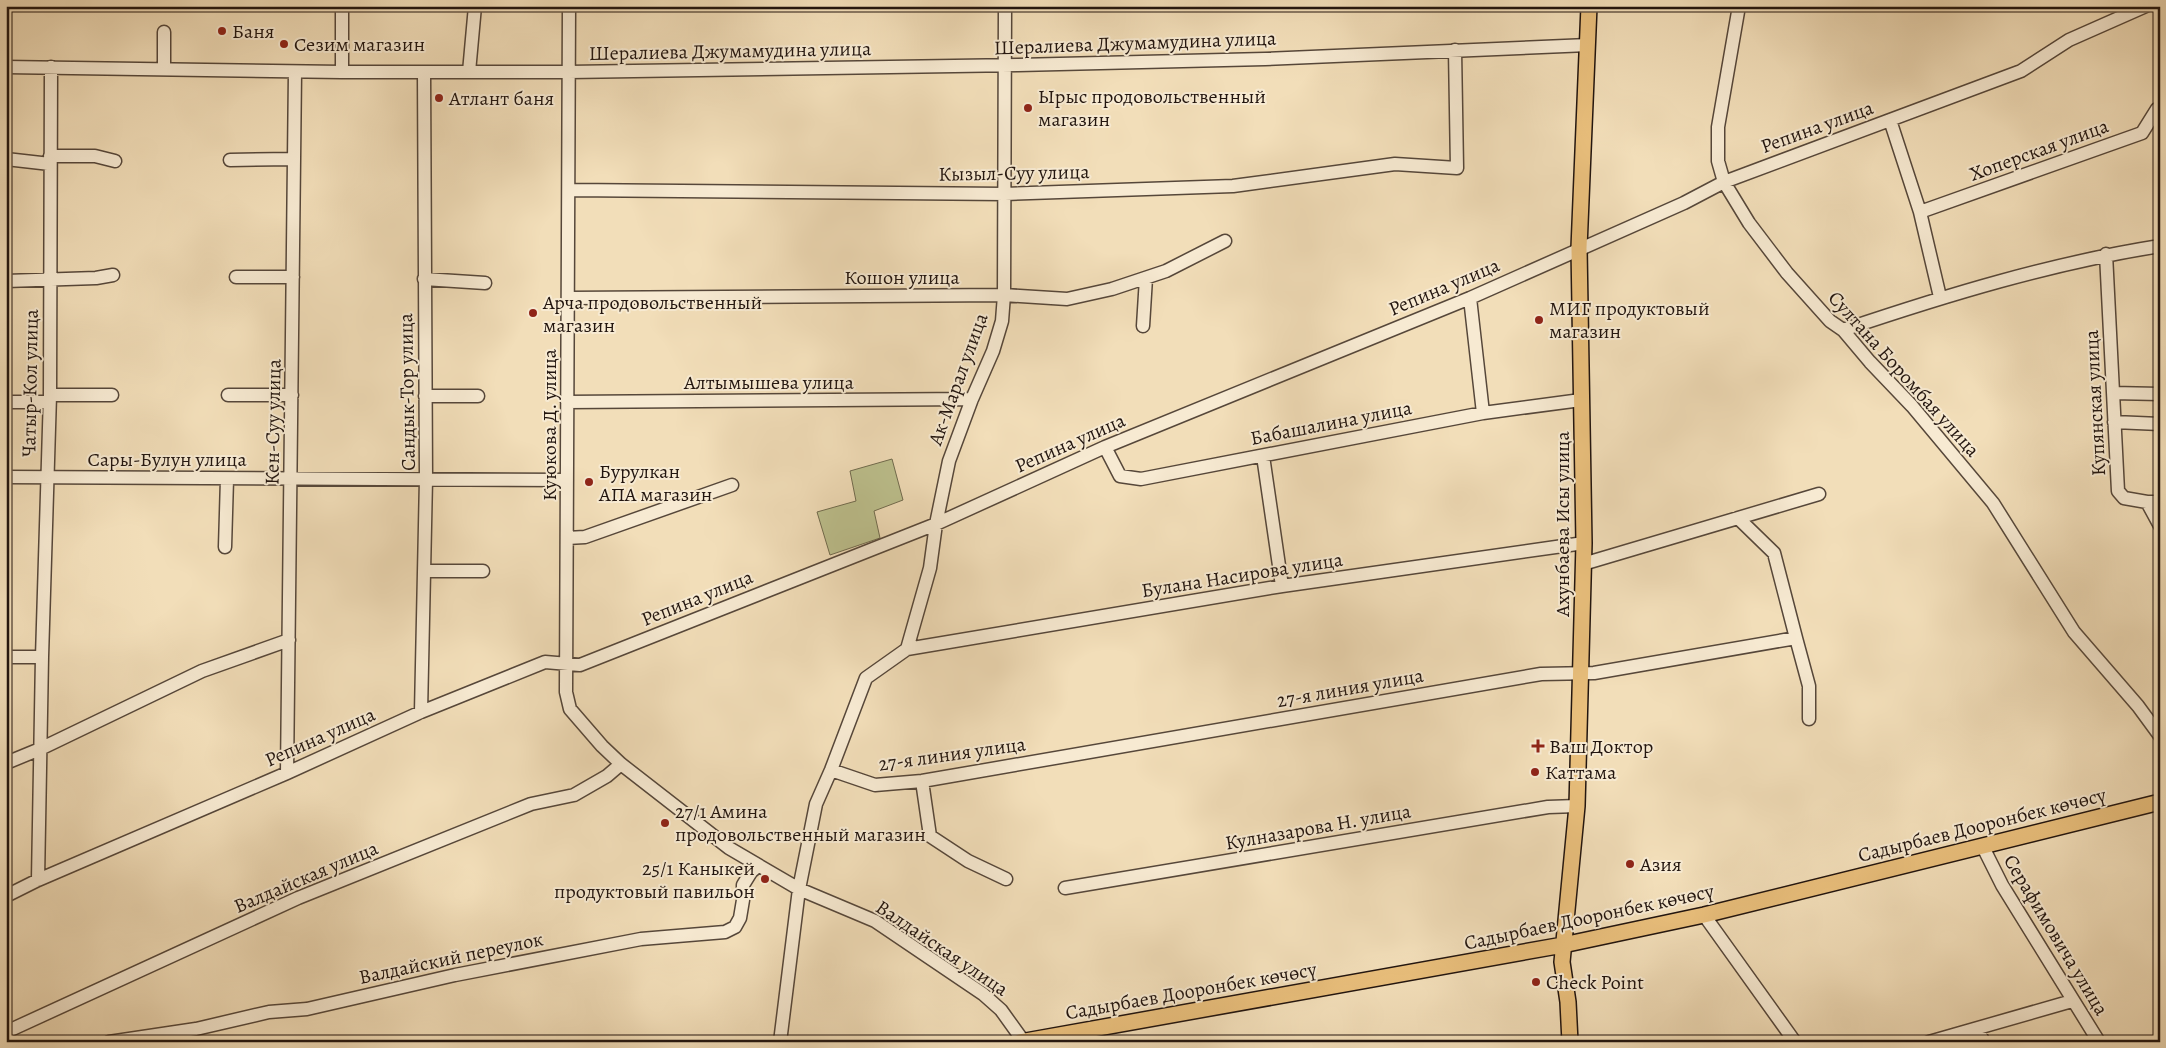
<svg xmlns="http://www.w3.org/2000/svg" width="2166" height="1048" viewBox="0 0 2166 1048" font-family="Alegreya,serif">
	<rect width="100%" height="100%" fill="#f2deb9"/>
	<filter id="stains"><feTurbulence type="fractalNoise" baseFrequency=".004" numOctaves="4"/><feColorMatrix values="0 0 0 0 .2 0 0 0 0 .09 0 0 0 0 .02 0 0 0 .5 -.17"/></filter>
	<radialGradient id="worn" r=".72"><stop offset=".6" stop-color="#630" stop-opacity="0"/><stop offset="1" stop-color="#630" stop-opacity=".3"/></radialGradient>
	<path fill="#bdc18e" stroke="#706b4e" d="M 892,459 L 903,500 L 874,511 L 880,538 L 830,555 L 817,512 L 856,501 L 850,471 Z"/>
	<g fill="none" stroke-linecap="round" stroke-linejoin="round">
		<defs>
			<path id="minor" d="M 569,6 L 566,692 L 570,709 L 602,746 L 621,764 L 729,848 L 799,889 L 875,921 L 983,994 L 1001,1010 L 1024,1042
				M 1739,6 L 1718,127 L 1718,161 L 1724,182 L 1749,223 L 1787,273 L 1830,321 L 1843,330 L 1870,362 L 1912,406 L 1993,503 L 2074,632 L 2138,706 L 2160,736
				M 164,32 L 164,69
				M 6,67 L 342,72 L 569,72 L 1018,65 L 1265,59 L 1588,45
				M 342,72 L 342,6
				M 469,72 L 475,6
				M 1890,120 L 1920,212 L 1940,297
				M 50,156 L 95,156 L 115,161
				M 6,159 L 50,164
				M 230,160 L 293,159
				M 570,190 L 1005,194 L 1233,186 L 1395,164 L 1457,168 L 1455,50
				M 1920,212 L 2142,133 L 2157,109 L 2160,109
				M 2106,254 L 2118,491 L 2124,498 L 2147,502 L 2160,526
				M 236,277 L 293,277
				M 424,279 L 485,283
				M 6,281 L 96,278 L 113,275
				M 569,298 L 1004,295 L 1067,299 L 1112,289 L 1166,271 L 1225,241
				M 1470,298 L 1483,413
				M 1143,326 L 1146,278
				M 1843,330 C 1947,295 2052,263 2160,246
				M 2113,393 L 2160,394
				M 50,395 L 112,395
				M 228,395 L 292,395
				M 425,396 L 478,396
				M 6,402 L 49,402
				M 567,402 L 972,399
				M 2114,422 L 2160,424
				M 1105,447 L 1120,476 L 1141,479 L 1483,413 L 1581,400
				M 1263,456 L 1282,586
				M 6,477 L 567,480
				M 2147,502 L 2160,502
				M 1738,518 L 1774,553 L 1796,638
				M 567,538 L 585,537 L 732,485
				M 225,547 L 227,479
				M 1583,564 L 1819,494
				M 424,571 L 483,571
				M 907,649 L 1282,586 L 1584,543
				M 6,657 L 42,657
				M 421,712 L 426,479 L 424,72
				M 6,763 L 40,749 L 202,671 L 289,640
				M 831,770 L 875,785 L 922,781 L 1541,674 L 1594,673 L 1796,638 L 1809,686 L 1809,719
				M 287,773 L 295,72
				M 922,781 L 930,836 L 968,861 L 1006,879
				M 1983,847 L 2002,885 L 2099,1042
				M 38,880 L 42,657 L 50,395 L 51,67
				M 1065,888 L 1548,807 L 1577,806
				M 6,896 L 38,880 L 287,773 L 421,712 L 545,662 L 580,665 L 936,524 L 1105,447 L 1470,298 L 1684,203 L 1724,182 L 2021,71 L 2069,40 L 2146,6
				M 1704,915 L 1795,1042
				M 1977,1029 L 1984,1042
				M 6,1032 L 298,898 L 531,804 L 574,795 L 607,776 L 621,764
				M 109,1042 L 196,1029 L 269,1012 L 307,1009 L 455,975 L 641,939 L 725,932 L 735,927 L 740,918 L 743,900 L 743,885 L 751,872 L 758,866
				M 780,1042 L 799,889 L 816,804 L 831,770 L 866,678 L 907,649 L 930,568 L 936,524 L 949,461 L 972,399 L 993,351 L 1002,321 L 1004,295 L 1005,6
				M 1929,1042 L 2072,1001"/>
			<path id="major" d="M 1020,1042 L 1563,945 L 1704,915 L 2160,802
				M 1570,1042 L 1568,1002 L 1562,962 L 1577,806 L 1584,543 L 1579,248 L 1589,6"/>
		</defs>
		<use href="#minor" stroke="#56473a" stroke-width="15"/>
		<use href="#major" stroke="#22150f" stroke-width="18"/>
		<use href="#minor" stroke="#f7ead2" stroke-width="12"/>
		<use href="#major" stroke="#e9bf7c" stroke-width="15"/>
	</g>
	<g fill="#8f2418" stroke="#f7ead2" stroke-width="2">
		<circle cx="222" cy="31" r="5"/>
		<circle cx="284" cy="44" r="5"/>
		<circle cx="439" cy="98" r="5"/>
		<circle cx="1028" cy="108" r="5"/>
		<circle cx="533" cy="313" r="5"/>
		<circle cx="1539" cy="320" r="5"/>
		<circle cx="589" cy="482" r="5"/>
		<path d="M1535.5 738.5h5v5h5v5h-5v5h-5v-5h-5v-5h5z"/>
		<circle cx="1535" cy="772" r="5"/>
		<circle cx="665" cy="823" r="5"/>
		<circle cx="1630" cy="864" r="5"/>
		<circle cx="765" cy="879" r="5"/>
		<circle cx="1536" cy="982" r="5"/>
	</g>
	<g text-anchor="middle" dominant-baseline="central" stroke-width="4" stroke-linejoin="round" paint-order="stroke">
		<g font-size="20" fill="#22150f" stroke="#f7ead2" text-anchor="start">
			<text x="232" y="31">Баня</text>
			<text x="294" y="44">Сезим магазин</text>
			<text x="1038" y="96">Ырыс продовольственный<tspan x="1038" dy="23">магазин</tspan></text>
			<text x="449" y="98">Атлант баня</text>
			<text x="543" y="302">Арча продовольственный<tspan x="543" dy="23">магазин</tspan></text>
			<text x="1549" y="308">МИГ продуктовый<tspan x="1549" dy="23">магазин</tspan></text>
			<text x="599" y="471">Бурулкан<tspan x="599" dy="23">АПА магазин</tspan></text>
			<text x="1549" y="746">Ваш Доктор</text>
			<text x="1545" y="772">Каттама</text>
			<text x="675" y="811">27/1 Амина<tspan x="675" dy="23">продовольственный магазин</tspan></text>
			<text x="1640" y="864">Азия</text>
			<text x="755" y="868" text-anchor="end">25/1 Каныкей<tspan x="755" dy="23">продуктовый павильон</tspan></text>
			<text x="1546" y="982">Check Point</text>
		</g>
		<g font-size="20" fill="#22150f" stroke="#f7ead2">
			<text transform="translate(1135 43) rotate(-2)">Шералиева Джумамудина улица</text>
			<text transform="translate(730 51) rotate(-1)">Шералиева Джумамудина улица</text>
			<text transform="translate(1817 127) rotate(-20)">Репина улица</text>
			<text transform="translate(2039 150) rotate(-20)">Хоперская улица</text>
			<text transform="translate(1014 173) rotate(-1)">Кызыл-Суу улица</text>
			<text x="902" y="277">Кошон улица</text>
			<text transform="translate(1444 287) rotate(-23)">Репина улица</text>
			<text transform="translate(1904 374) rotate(48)">Султана Боромбая улица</text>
			<text transform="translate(958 379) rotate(-70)">Ак-Марал улица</text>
			<text x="769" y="382">Алтымышева улица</text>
			<text transform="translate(30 383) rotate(-89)">Чатыр-Кол улица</text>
			<text transform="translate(407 392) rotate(-91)">Сандык-Тор улица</text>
			<text transform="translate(2095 403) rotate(-93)">Купянская улица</text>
			<text transform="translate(273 422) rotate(-89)">Кен-Суу улица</text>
			<text transform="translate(1331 423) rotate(-11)">Бабашалина улица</text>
			<text transform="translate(549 425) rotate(-90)">Куюкова Д. улица</text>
			<text transform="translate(1070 443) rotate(-24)">Репина улица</text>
			<text x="167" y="459">Сары-Булун улица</text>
			<text transform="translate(1562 524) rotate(-90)">Ахунбаева Исы улица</text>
			<text transform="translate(1242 575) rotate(-9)">Булана Насирова улица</text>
			<text transform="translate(697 598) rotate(-22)">Репина улица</text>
			<text transform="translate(1350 688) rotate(-10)">27-я линия улица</text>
			<text transform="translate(320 737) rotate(-24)">Репина улица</text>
			<text transform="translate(952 754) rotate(-8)">27-я линия улица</text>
			<text transform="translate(1982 825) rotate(-14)">Садырбаев Дооронбек көчөсү</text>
			<text transform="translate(1318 827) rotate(-10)">Кулназарова Н. улица</text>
			<text transform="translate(306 877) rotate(-23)">Валдайская улица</text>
			<text transform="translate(1589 917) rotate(-12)">Садырбаев Дооронбек көчөсү</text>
			<text transform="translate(2056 935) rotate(59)">Серафимовича улица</text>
			<text transform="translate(942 948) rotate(34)">Валдайская улица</text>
			<text transform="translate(451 958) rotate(-12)">Валдайский переулок</text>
			<text transform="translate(1191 991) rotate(-10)">Садырбаев Дооронбек көчөсү</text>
		</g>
	</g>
	<rect width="2166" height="1048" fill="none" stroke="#f2deb9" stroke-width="25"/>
	<rect x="8" y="8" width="2151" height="1033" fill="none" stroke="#22150f" stroke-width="2.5"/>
	<rect x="12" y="12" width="2141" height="1023" fill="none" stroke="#22150f"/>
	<rect width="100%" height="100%" filter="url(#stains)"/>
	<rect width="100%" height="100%" fill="url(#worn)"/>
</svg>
